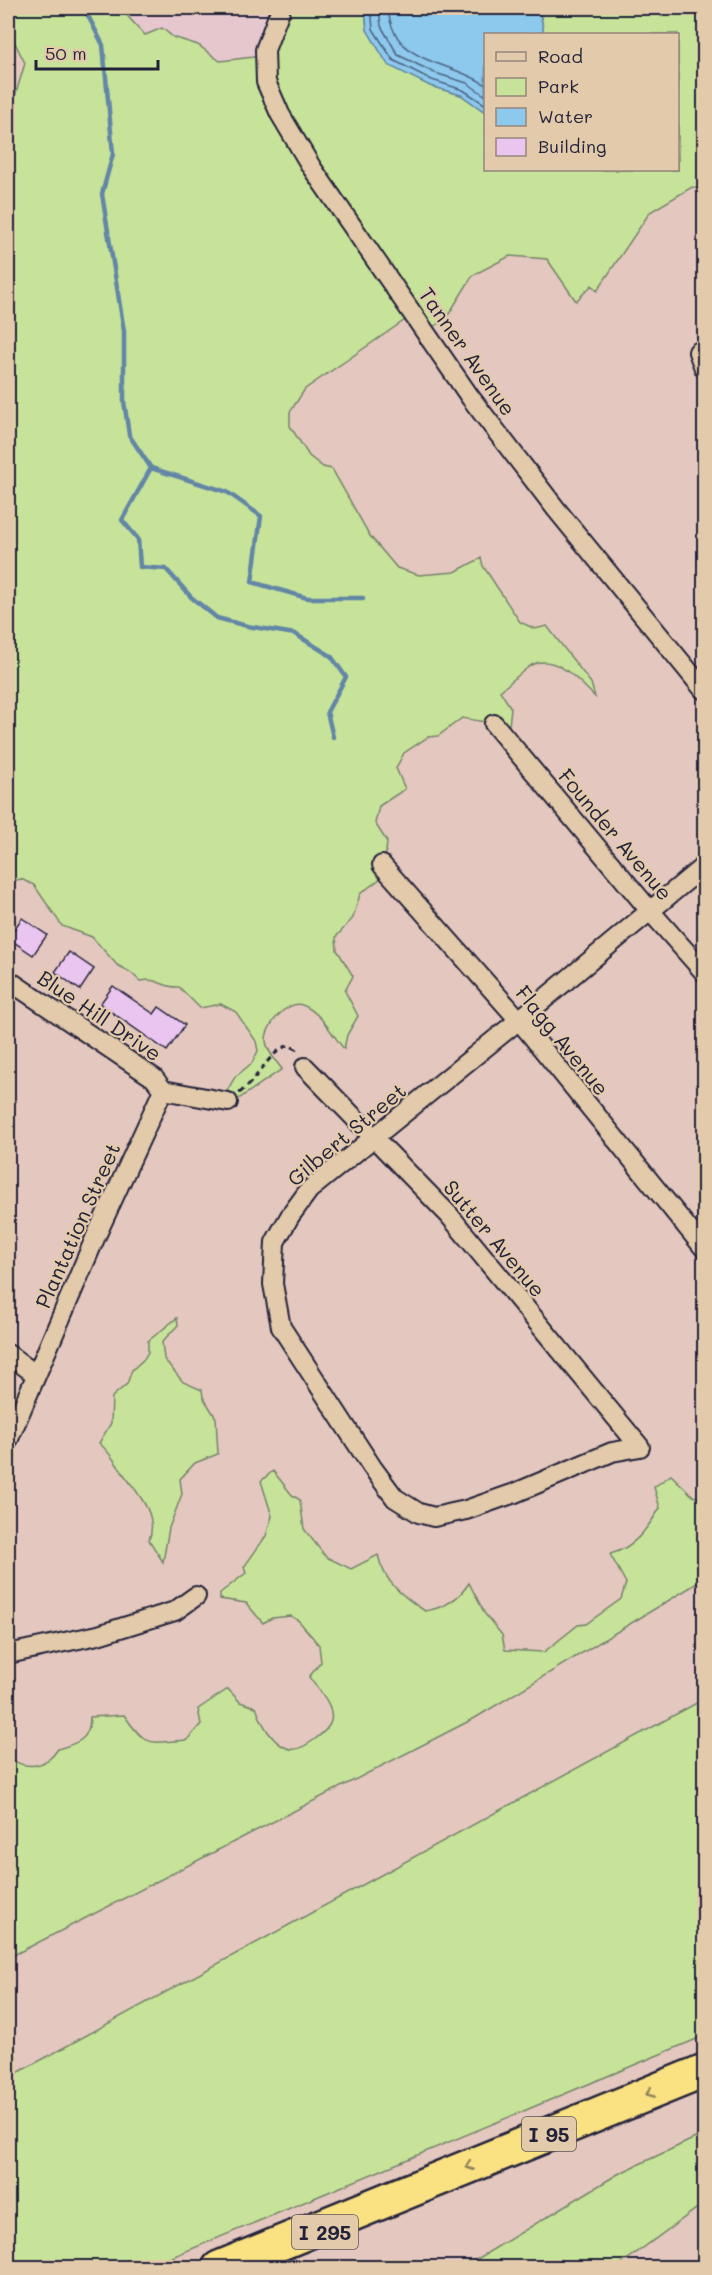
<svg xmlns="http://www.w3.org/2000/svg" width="712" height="2275" viewBox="0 0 712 2275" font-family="Mali,sans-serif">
	<rect width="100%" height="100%" fill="#e4c8bf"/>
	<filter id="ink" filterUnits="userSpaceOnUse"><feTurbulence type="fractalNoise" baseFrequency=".0167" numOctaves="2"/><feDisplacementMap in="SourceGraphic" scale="12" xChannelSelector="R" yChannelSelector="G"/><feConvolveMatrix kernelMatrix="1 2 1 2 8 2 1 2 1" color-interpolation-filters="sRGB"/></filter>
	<g filter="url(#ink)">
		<path fill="#e6c7ce" d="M 120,8 L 280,8 L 262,56 L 220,61 L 198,45 L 173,37 L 162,29 L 145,36 Z"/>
		<path fill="#c7e399" stroke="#74826a" stroke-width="1.5" d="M 8,8 L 120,8 L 145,35 L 162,28 L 173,37 L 198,45 L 220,61 L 262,56 L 280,8 L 365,8 L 367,30 L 430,86 L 461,95 L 485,112 L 486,170 L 678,170 L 678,34 L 544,34 L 541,17 L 535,8 L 704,8 L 704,190 L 692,187 L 650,212 L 597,291 L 592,285 L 576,301 L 547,259 L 510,256 L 473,275 L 447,317 L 425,333 L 411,316 L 305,389 L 290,412 L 290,426 L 309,456 L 323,467 L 332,469 L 370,536 L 397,568 L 419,575 L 455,572 L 481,558 L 483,566 L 520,622 L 535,629 L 547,626 L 591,683 L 595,697 C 580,682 554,651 530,666 C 520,673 510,683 500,691 L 511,708 L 509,726 L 462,718 L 438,736 L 428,737 L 404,753 L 396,768 L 405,789 L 379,806 L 375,823 L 387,842 L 385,862 L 389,872 L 360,894 L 353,918 L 336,937 L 337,950 L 353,976 L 345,991 L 358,1016 L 347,1035 L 344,1049 C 333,1036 320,1011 302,1005 C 287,1000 265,1026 266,1041 C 267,1051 276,1061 282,1069 L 237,1100 L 228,1102 L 223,1098 L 235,1077 L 252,1063 L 258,1051 L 256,1041 L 236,1012 L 221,1004 L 200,1008 L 179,987 C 162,988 158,977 140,981 L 130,972 L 117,965 L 92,937 L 62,926 L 34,885 L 21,879 L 8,882 L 8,120 L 25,63 L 8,29 Z
			M 177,1318 L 178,1325 L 162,1342 L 164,1359 L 183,1382 L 202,1390 L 203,1397 L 216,1418 L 218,1454 L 195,1463 L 180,1479 L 182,1494 L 169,1528 L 163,1562 L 149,1540 C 159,1514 137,1493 123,1473 C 114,1461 110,1452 99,1443 L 111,1423 L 112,1397 L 127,1384 L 132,1370 L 144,1359 L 148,1352 L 148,1341 Z
			M 273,1471 L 292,1495 L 300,1500 L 304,1529 L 326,1557 L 351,1569 L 378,1555 C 384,1582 402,1596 425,1611 C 444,1608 459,1599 469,1583 L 485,1614 L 502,1635 L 505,1650 L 544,1652 L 578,1625 L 586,1624 L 621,1599 L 626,1583 L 610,1554 C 634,1548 647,1529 660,1508 L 654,1487 L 671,1475 L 693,1496 L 704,1500 L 704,1579 L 475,1718 L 8,1958 L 8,1756 C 24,1771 46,1768 58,1749 C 78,1743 90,1740 90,1717 L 124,1715 C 147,1748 148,1743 187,1740 L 201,1724 L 198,1709 L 228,1689 L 240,1702 L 256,1707 C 261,1723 273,1745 290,1749 C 301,1752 328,1732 331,1721 C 332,1718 331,1712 330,1708 C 327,1697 315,1686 309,1677 L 321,1662 L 319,1645 L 299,1621 L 291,1616 L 272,1618 L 263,1623 L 246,1603 L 220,1599 L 220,1593 L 246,1573 L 244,1567 L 266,1536 L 272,1516 L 261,1481 Z
			M 704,1699 L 704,2036 L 148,2267 L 8,2267 L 8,2078 Z
			M 704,2134 L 704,2203 L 617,2267 L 464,2267 L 618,2174 Z"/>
		<path fill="#8dc8ed" stroke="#6286a6" stroke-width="1.5" d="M 365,8 L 535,8 L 541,17 L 544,34 L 486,34 L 485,112 L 461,95 L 430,86 L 388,65 L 367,30 Z"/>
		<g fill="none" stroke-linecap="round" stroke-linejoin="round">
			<path stroke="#4d6482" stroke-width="1.5" d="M 371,8 L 373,29 L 393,60 L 432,80 L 463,90 L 486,105
				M 379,8 L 381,26 L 398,55 L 435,73 L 467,83 L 486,96
				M 388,8 C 393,66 448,59 486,85"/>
			<path stroke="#6286a6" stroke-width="4.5" d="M 84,8 L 103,45 L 113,154 L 102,194 L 124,331 L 124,401 L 129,435 L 151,468 L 227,492 L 261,516 L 252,582 L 307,598 L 363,598
				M 151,468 L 122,520 L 138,539 L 140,567 L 166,569 L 191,597 L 217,618 L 247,626 L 295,634 L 331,656 L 346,677 L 327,712 L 333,737"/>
		</g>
		<path fill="#eac5f0" stroke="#22223b" stroke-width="1.5" d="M 22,918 L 47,935 L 33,955 L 8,938 Z
			M 69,952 L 94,969 L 80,990 L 55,972 Z
			M 113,986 L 154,1014 L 159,1007 L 185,1025 L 167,1051 L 100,1004 Z"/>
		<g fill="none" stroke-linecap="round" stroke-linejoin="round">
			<defs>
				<path id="street" d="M 281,8 L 265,50 L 266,82 L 280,114 L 312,168 L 470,397 L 556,509 L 704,690
					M 698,352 L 704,368
					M 494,724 L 651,912 L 704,972
					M 382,865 L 519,1020 L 704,1248
					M 8,980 L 154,1078 L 163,1090
					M 305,1067 L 449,1215 L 640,1447 L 612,1452 L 515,1493 L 466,1510 L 434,1517 L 419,1513 L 395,1498 L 372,1467 L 281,1327 L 273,1284 L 275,1242 L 290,1216 L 309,1190 L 519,1020 L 704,866
					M 163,1090 L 228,1102
					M 8,1354 L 35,1374
					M 8,1441 L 96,1236 L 163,1090
					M 8,1654 L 98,1635 L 175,1611 L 196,1596"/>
				<path id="highway" d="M 219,2268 L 704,2071"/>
			</defs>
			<use href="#street" stroke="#22223b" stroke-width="22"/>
			<use href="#highway" stroke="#22223b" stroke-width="38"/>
			<path stroke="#22223b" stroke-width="3" stroke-dasharray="6 4.5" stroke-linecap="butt" d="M 239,1093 C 259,1079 266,1054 289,1045 L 299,1051"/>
			<use href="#street" stroke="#e2caaa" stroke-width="18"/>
			<use href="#highway" stroke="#fae181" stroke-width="33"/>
		</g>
		<defs><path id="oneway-chevron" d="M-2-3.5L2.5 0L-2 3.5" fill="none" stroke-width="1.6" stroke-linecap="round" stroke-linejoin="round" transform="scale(1.5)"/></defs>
		<g stroke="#8e825e">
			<use href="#oneway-chevron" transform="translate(650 2093) rotate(158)"/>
			<use href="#oneway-chevron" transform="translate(469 2166) rotate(158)"/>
		</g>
	</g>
	<g text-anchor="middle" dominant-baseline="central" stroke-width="4.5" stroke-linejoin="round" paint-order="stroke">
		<g fill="#e2caaa" stroke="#5c545c" stroke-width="1.5">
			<rect x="522" y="2117" width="54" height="34" rx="4.5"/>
			<rect x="292" y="2215" width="66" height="34" rx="4.5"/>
		</g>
		<g font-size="20" font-weight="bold" fill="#22223b">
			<text x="549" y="2134">I 95</text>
			<text x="325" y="2232">I 295</text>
		</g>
		<g font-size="21" fill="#22223b" stroke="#e2caaa">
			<text transform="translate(468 351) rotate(55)">Tanner Avenue</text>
			<text transform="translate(616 834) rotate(50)">Founder Avenue</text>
			<text transform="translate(100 1015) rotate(34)">Blue Hill Drive</text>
			<text transform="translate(563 1040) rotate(51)">Flagg Avenue</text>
			<text transform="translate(346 1134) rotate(-40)">Gilbert Street</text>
			<text transform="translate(77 1225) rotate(-66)">Plantation Street</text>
			<text transform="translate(495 1238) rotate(50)">Sutter Avenue</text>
		</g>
	</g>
	<rect width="712" height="2275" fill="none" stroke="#e2caaa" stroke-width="30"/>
	<rect x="15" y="15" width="682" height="2245" fill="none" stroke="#22223b" stroke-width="2" filter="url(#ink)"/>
	<rect x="484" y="33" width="195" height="138" fill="#e2caaa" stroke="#95877e" stroke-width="1.5"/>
	<rect x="496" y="52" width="30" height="9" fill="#e2caaa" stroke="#95877e" stroke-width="1.5"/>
	<text x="538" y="63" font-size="18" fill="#22223b">Road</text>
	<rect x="496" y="78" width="30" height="18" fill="#c7e399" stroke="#95877e" stroke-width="1.5"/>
	<text x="538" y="93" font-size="18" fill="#22223b">Park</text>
	<rect x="496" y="108" width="30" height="18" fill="#8dc8ed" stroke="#95877e" stroke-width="1.5"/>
	<text x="538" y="123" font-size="18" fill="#22223b">Water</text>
	<rect x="496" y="138" width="30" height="18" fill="#eac5f0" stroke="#95877e" stroke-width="1.5"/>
	<text x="538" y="153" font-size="18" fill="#22223b">Building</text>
	<path d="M36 60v9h122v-9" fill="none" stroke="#22223b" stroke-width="3"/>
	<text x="45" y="60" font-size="18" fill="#22223b" stroke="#e2caaa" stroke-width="4.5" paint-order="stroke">50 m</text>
</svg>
